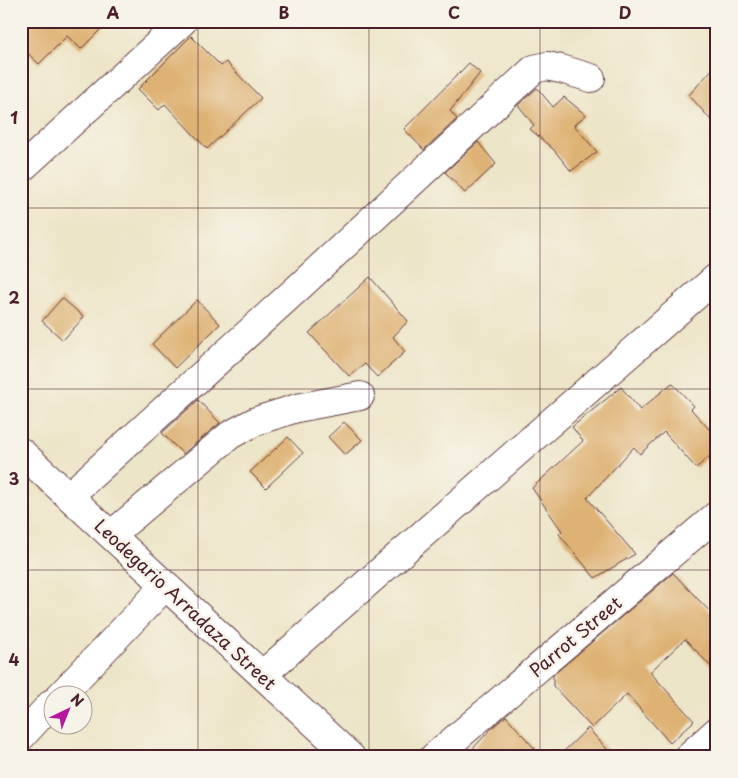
<svg xmlns="http://www.w3.org/2000/svg" width="738" height="778" viewBox="0 0 738 778" font-family="'Playpen Sans',sans-serif">
	<rect width="100%" height="100%" fill="#f7f3e8"/>
	<filter id="ink" filterUnits="userSpaceOnUse"><feTurbulence type="fractalNoise" baseFrequency=".02" numOctaves="2"/><feDisplacementMap in="SourceGraphic" scale="10" xChannelSelector="R" yChannelSelector="G"/><feConvolveMatrix kernelMatrix="1 2 1 2 8 2 1 2 1" color-interpolation-filters="sRGB"/></filter>
	<filter id="wash" filterUnits="userSpaceOnUse"><feTurbulence type="fractalNoise" baseFrequency=".0096" numOctaves="4" result="noise"/><feDisplacementMap in="SourceGraphic" scale="20" xChannelSelector="R" yChannelSelector="G"/><feGaussianBlur stdDeviation="1.12" result="paint"/><feColorMatrix in="noise" values="0 0 0 0 0 0 0 0 0 0 0 0 0 0 0 0 0 1.4 0 .05"/><feComposite in="paint" operator="in"/></filter>
	<g filter="url(#wash)">
		<rect width="100%" height="100%" fill="#ede5c8"/>
		<g id="blocks">
			<path fill="#deb275" d="M 21,21 L 109,21 L 81,49 L 67,36 L 39,64 L 21,47 Z
				M 191,36 L 221,66 L 226,62 L 261,98 L 207,149 L 165,104 L 159,110 L 138,89 Z
				M 469,63 L 480,73 L 450,111 L 457,119 L 424,150 L 404,129 Z
				M 717,64 L 717,127 L 689,95 Z
				M 537,88 L 553,107 L 564,97 L 586,115 L 574,125 L 597,152 L 571,171 L 554,150 L 530,129 L 534,125 L 518,105 Z
				M 478,142 L 496,164 L 465,193 L 445,172 Z
				M 370,277 L 408,321 L 393,337 L 405,352 L 377,377 L 365,364 L 349,376 L 309,333 Z
				M 62,298 L 84,317 L 63,340 L 42,321 Z
				M 197,300 L 220,324 L 175,368 L 152,344 Z
				M 672,383 L 694,406 L 691,409 L 717,438 L 717,450 L 696,468 L 664,432 L 640,454 L 634,447 L 587,498 L 635,554 L 595,578 L 559,534 L 562,531 L 532,488 L 583,441 L 572,427 L 621,387 L 640,410 Z
				M 198,400 L 220,423 L 183,454 L 162,433 Z
				M 344,422 L 362,440 L 345,455 L 328,437 Z
				M 288,437 L 303,453 L 266,488 L 250,472 Z
				M 673,573 L 717,619 L 717,673 L 685,639 L 650,672 L 694,721 L 670,743 L 627,694 L 592,728 L 553,686 L 553,675 Z
				M 506,716 L 542,757 L 465,757 L 492,728 Z
				M 588,728 L 614,757 L 558,757 Z"/>
		</g>
	</g>
	<g filter="url(#ink)">
		<use href="#blocks" fill-opacity="0" stroke="#623d43" stroke-width="1"/>
		<g fill="none" stroke-linecap="round" stroke-linejoin="round">
			<defs>
				<path id="minor" d="M 21,169 L 183,21
					M 21,452 L 351,757
					M 69,496 L 298,288 L 534,69 L 547,66 L 561,69 L 591,78
					M 111,535 L 230,435 L 256,421 L 297,408 L 360,396
					M 262,675 L 717,277
					M 60,696 L 166,585
					M 21,737 L 52,703
					M 434,757 L 717,515
					M 688,757 L 717,731"/>
			</defs>
			<use href="#minor" stroke="#623d43" stroke-width="30"/>
			<use href="#minor" stroke="#fff" stroke-width="28"/>
		</g>
	</g>
	<path fill="none" stroke="#4a1f2b" stroke-width="1" stroke-opacity="0.55" d="M 198,21 L 198,757M 369,21 L 369,757M 540,21 L 540,757M 21,208 L 717,208M 21,389 L 717,389M 21,570 L 717,570"/>
	<g text-anchor="middle" dominant-baseline="central" stroke-width="5" stroke-linejoin="round" paint-order="stroke">
		<g font-size="18" fill="#4a1f2b" stroke="#f7f3e8">
			<text transform="translate(186 604) rotate(43)">Leodegario Arradaza Street</text>
			<text transform="translate(575 636) rotate(-40)">Parrot Street</text>
		</g>
	</g>
	<rect width="738" height="778" fill="none" stroke="#f7f3e8" stroke-width="55"/>
	<g transform="translate(68 710) rotate(43)"><circle r="24" fill="#f7f3e8" stroke="#b29e9c"/>
	<path d="M0-4L9 19L0 12L-9 19Z" fill="#b5179e"/>
	<text y="-8" font-size="14" font-weight="bold" text-anchor="middle" fill="#4a1f2b">N</text>
	</g>
	<rect x="28" y="28" width="682" height="722" fill="none" stroke="#4a1f2b" stroke-width="2"/>
	<g font-size="16" text-anchor="middle" font-weight="bold" fill="#4a1f2b">
		<text x="113" y="19">A</text>
		<text x="284" y="19">B</text>
		<text x="454" y="19">C</text>
		<text x="625" y="19">D</text>
		<text x="14" y="124">1</text>
		<text x="14" y="304">2</text>
		<text x="14" y="485">3</text>
		<text x="14" y="666">4</text>
	</g>
</svg>
